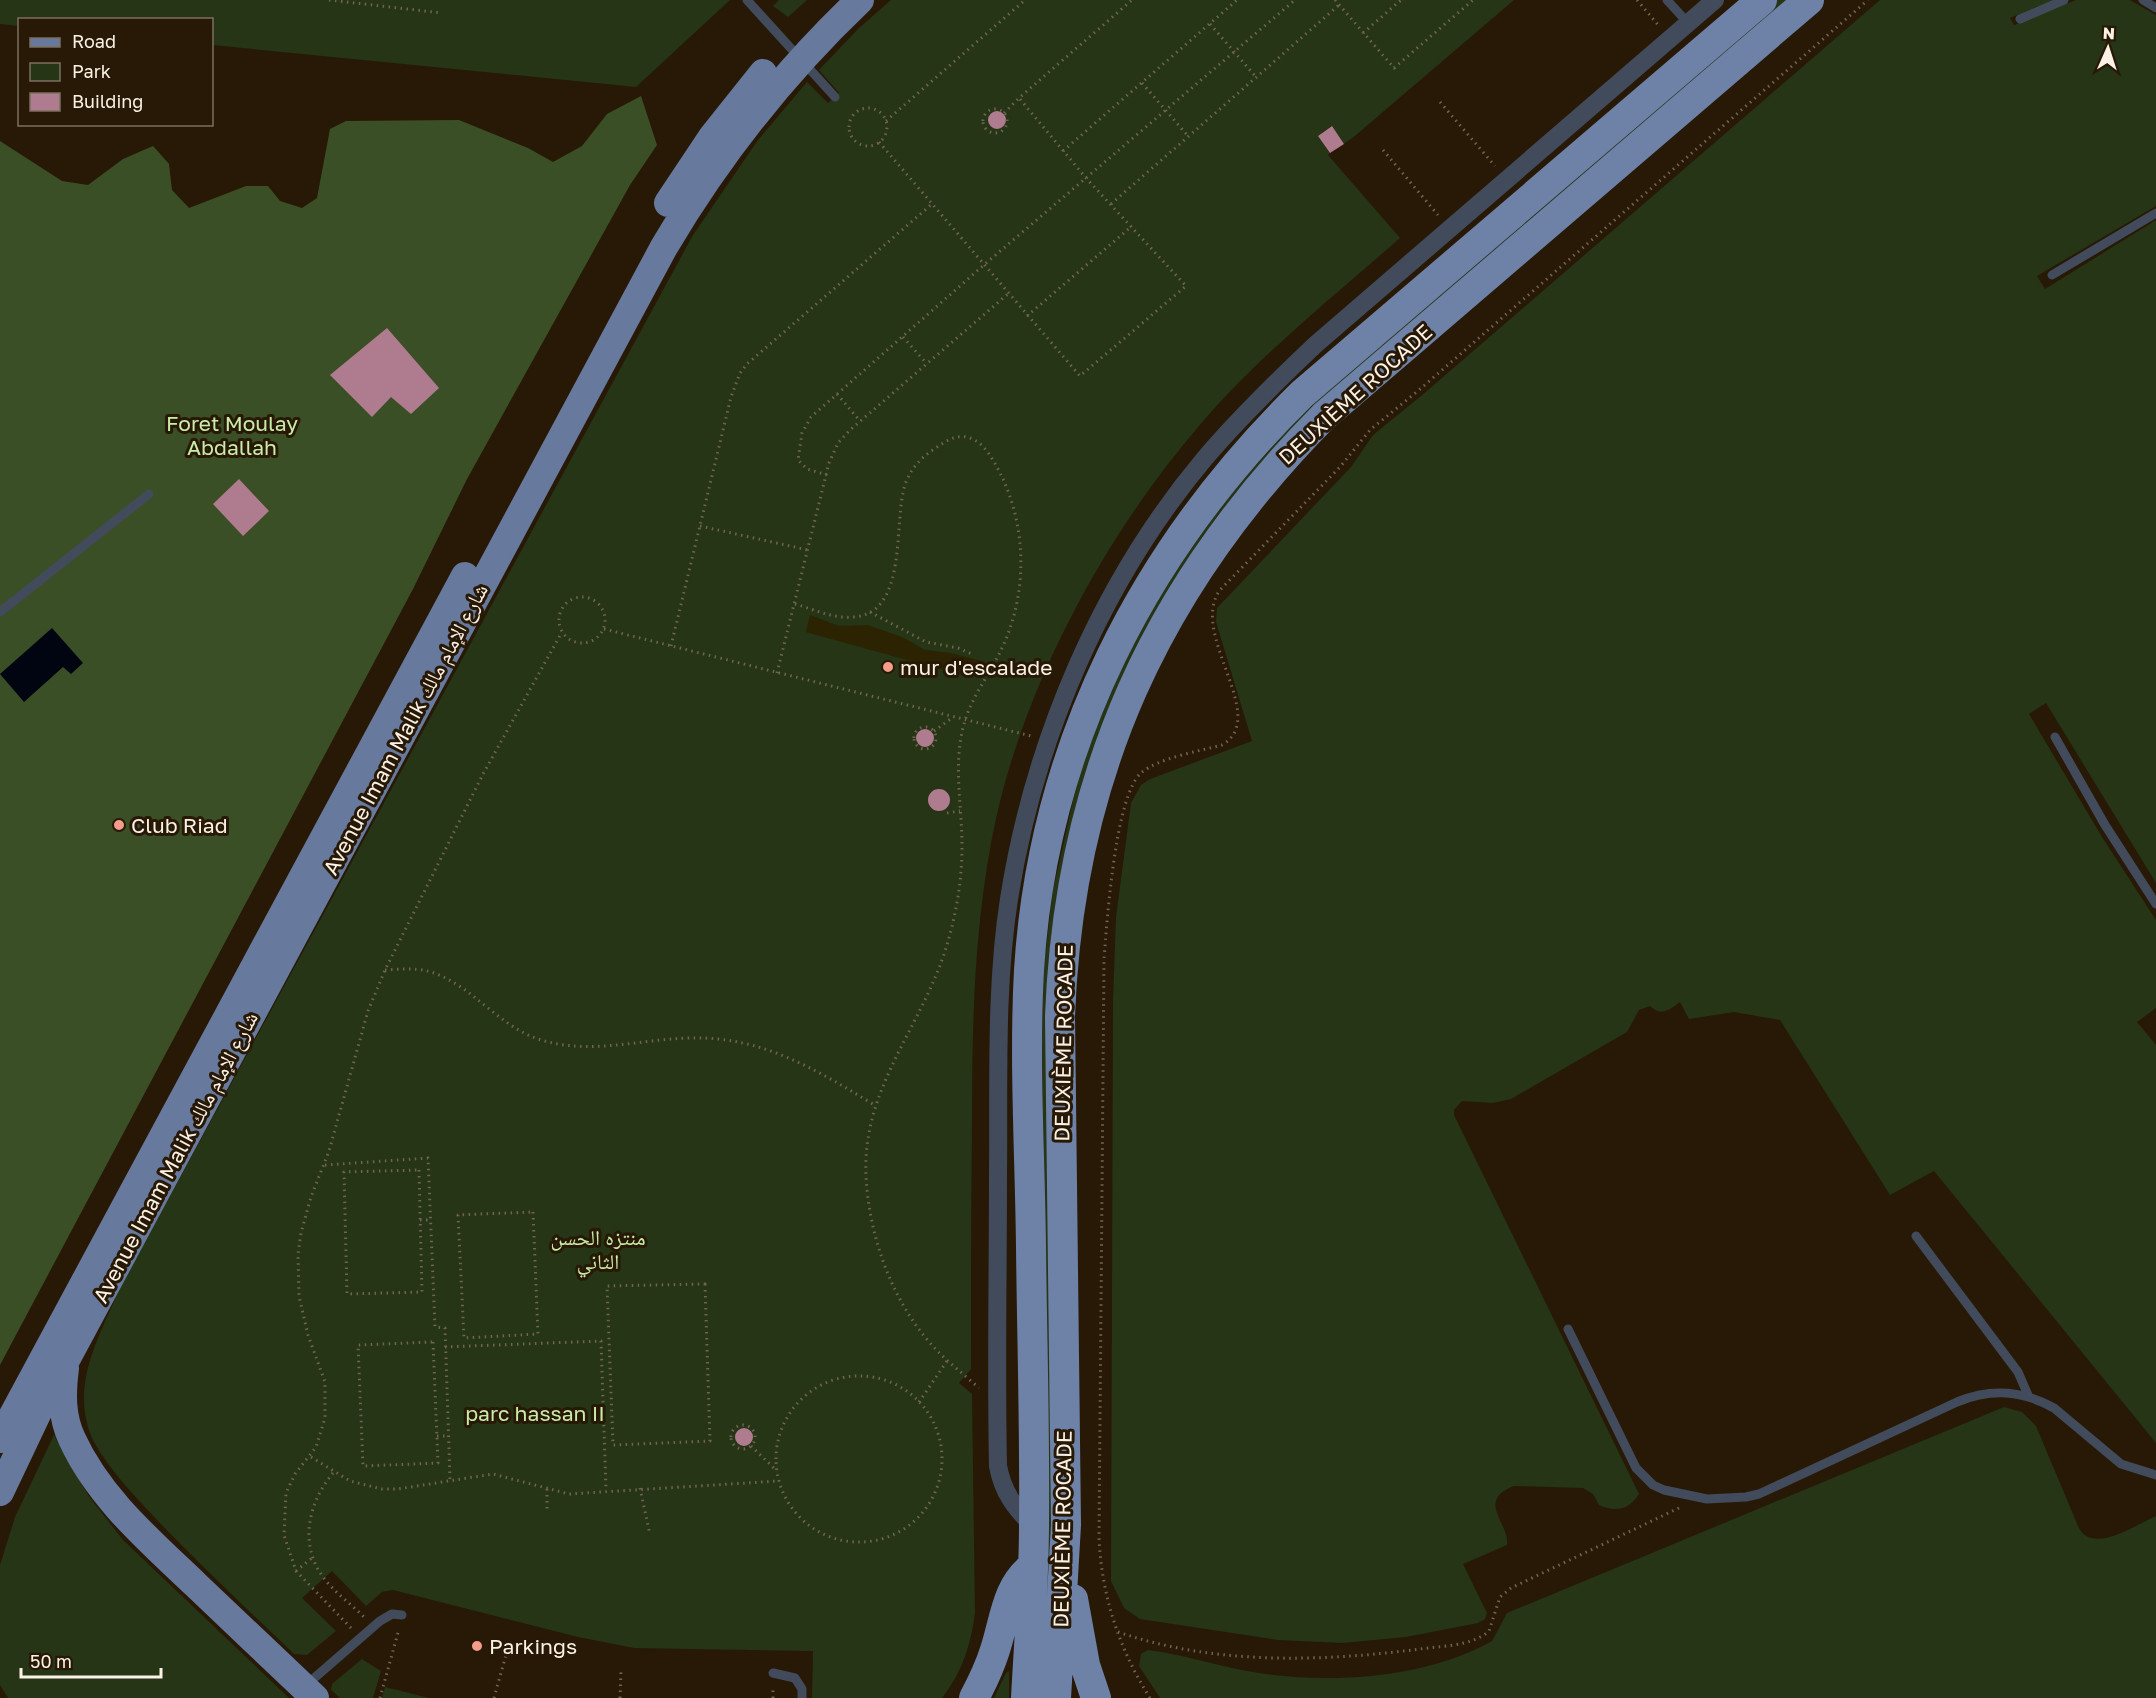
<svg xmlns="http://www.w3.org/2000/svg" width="2156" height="1698" viewBox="0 0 2156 1698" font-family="'Golos Text','Noto Naskh Arabic',sans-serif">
	<rect width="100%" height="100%" fill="#271906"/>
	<path fill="#253515" d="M 0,0 L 730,0 L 636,87 L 212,45 L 212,20 L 20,20 L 19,26 L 0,24 Z
		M 779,0 L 807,0 L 788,17 L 773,6 Z
		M 891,0 L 1514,0 L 1356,135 L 1344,144 L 1331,126 L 1318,136 L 1330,153 L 1328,155 L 1400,238 C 1331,299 1258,356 1199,426 C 1107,533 1029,676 997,814 C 974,917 972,1021 972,1126 C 971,1207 971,1288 971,1369 L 959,1383 L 972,1394 L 975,1613 C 971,1644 962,1673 942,1698 L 812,1698 L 813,1651 L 634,1648 L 578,1637 L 393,1590 L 382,1592 L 366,1606 L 332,1571 L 302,1598 L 336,1631 L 307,1655 L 294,1654 C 248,1610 201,1566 157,1520 C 135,1496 110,1471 94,1442 C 87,1429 84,1413 84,1398 C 84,1360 106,1321 121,1286 L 693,235 L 758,140 L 807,82 L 828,103 L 839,93 L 819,70 L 859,28 Z
		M 1777,0 L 1786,0 L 1322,401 C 1295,428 1267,454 1243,484 C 1129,622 1065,788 1048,966 L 1053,1540 L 1045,1698 L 1039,1698 L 1049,1538 L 1042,1041 L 1044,965 L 1053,890 L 1078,779 L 1103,707 L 1153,604 L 1216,509 L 1318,396 Z
		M 1880,0 L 2053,0 L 2010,18 L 2014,25 L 2076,0 L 2130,0 L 2156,15 L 2156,206 L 2037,276 L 2045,289 L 2156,220 L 2156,883 L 2046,703 L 2029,714 L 2102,837 L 2156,920 L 2156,1008 L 2137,1022 L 2156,1045 L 2156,1443 L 1934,1171 L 1890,1195 L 1780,1020 L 1734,1012 L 1689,1019 L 1680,1002 C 1669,1010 1661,1017 1650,1006 L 1639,1010 L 1627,1032 L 1511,1099 L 1493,1103 L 1462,1101 L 1454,1110 L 1454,1115 L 1639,1494 C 1630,1509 1616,1513 1599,1505 L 1593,1494 L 1583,1488 L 1514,1486 C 1475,1501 1510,1523 1507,1545 L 1463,1564 L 1487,1613 L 1485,1619 L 1478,1623 L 1406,1637 L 1342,1643 L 1278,1640 L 1140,1619 L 1124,1608 L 1111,1581 L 1113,1001 L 1116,917 L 1131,803 L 1141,785 L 1150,779 L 1252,741 L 1216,622 L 1217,608 L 1351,467 L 1373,435 L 1421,396 Z
		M 2004,1407 L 2022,1412 L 2036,1426 L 2078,1526 C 2091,1556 2135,1525 2156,1516 L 2156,1698 L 1160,1698 L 1139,1666 L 1141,1654 L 1148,1650 C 1181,1654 1214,1665 1247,1671 C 1324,1685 1422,1680 1492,1641 L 1507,1613 Z
		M 54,1435 L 88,1495 L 123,1540 L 289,1698 L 8,1698 L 0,1685 L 0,1565 L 15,1517 Z
		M 362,1659 L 381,1671 L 373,1698 L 340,1698 L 331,1690 L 332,1684 Z
		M 1009,1671 L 1009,1698 L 994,1698 L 1006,1673 Z
		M 385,1687 L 429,1698 L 382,1698 Z"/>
	<path fill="#3b4f26" d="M 641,96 L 657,145 L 630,185 L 467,479 L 413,589 L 0,1365 L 0,141 L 62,181 L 88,185 L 123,159 L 153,146 L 169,164 L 172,190 L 189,208 L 246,186 L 268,186 L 280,201 L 302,208 L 317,198 L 330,129 L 346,121 L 459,120 L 528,148 L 553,162 L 582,146 L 607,114 Z"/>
	<path fill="#2b2302" d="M 810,615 L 839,626 L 867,625 L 902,637 L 925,650 L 951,653 L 985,662 L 972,678 L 806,632 Z"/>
	<path fill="#000511" d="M 52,628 L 83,663 L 71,674 L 63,667 L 24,702 L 0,674 Z"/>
	<path fill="#af7b8e" d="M988 120a9 9 0 1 1 18 0a9 9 0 1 1-18 0Z
		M 1332,126 L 1344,144 L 1330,153 L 1318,136 Z
		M 387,328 L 439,388 L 411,414 L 391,397 L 372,417 L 330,375 Z
		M 239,479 L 269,511 L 243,536 L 213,504 Z
		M916 738a9 9 0 1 1 18 0a9 9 0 1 1-18 0Z
		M928 800a11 11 0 1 1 22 0a11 11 0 1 1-22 0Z
		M735 1437a9 9 0 1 1 18 0a9 9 0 1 1-18 0Z"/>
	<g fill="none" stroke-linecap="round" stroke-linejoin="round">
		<path stroke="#716454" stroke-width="3" stroke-dasharray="1.5 4.5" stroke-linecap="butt" d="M 329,0 L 442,13
			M 1335,0 L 1394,68 L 1473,0
			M 1637,0 L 1659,26
			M 1210,24 L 1256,77
			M 1363,33 L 1401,0
			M 1142,83 L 1188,136
			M 1440,102 L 1495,166
			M849 127a19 19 0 1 1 38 0a19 19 0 1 1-38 0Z
			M983 121a12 12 0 1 1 24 0a12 12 0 1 1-24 0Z
			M 1004,113 L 1019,98
			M 886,121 L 1025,0
			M 879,142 L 1080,376 L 1186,286 L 1086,178 L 1019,98 L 1132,0
			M 1383,150 L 1438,215
			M 1063,151 L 1237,0
			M 1111,204 L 1339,5
			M 1027,316 L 1132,226
			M 903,337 L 927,364
			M 837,394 L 860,421
			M 827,475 L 807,469 L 798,460 L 802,433 L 811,417 L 985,264 L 1295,0
			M 700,526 L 808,550
			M559 620a23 23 0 1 1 46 0a23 23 0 1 1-46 0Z
			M 795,604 C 813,609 833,619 853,617 C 909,614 893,521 905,485 C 910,469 921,458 934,449 C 945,442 956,433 970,438 C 986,443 996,465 1003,479 C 1027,532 1027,595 1002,648 C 989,676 968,701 962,732 C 954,769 962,808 962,846 C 962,881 956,917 945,951 C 920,1029 862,1089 866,1176 C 869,1233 889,1293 925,1337 C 941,1357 960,1371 979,1388
			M 870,612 L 926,642 L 958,648 L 972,654
			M 604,629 L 1031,736
			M 671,646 L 731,397 L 740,373 L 747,364 L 932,204
			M 777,673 L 829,463 L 838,443 L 850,430 L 1009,293
			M914 738a11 11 0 1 1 22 0a11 11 0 1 1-22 0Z
			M 934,731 L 952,718
			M 947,813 L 960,811
			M 385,970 C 403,969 422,967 439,975 C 475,990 500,1026 538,1039 C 590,1056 638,1039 691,1038 C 762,1036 817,1070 876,1106
			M 325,1165 L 428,1158 L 435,1327 L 445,1328 L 450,1479
			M 419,1170 L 422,1292 L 347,1294 L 344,1172 Z
			M 533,1212 L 538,1334 L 464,1338 L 458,1215 Z
			M 420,1220 L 431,1220
			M 705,1284 L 710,1441 L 613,1445 L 607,1286 Z
			M 433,1342 L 438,1463 L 363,1466 L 358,1345 Z
			M 445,1347 L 601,1341 L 606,1490
			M776 1459a83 83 0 1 1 166 0a83 83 0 1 1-166 0Z
			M 919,1402 L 947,1361
			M731 1437a12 12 0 1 1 24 0a12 12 0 1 1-24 0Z
			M 437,1436 L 448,1436
			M 751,1446 L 777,1471
			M 311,1457 L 350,1481 L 382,1489 L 398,1489 L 493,1474 L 569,1494 L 779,1481
			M 333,1473 C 308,1503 299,1544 323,1577 C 334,1592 351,1604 364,1617
			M 640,1488 L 650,1535
			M 547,1489 L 547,1509
			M 296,1571 L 312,1558
			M 351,1628 L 296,1571 L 284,1535 L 286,1493 L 295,1474 L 316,1447 L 325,1418 L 325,1382 L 308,1335 L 299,1296 L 298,1254 L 301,1233 L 311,1197 L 329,1151 L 368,1011 L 385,970 L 483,774 L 562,632
			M 1118,1632 C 1214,1665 1320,1662 1420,1649 C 1441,1646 1473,1646 1489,1631 L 1500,1597 L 1511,1588 L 1681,1507
			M 380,1698 L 399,1629
			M 494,1698 L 509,1644
			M 620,1698 L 621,1670
			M 773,1698 L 773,1687
			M 1150,1698 C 1119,1649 1101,1594 1099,1536 L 1104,959 C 1107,922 1115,796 1141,773 C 1158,758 1200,751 1222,745 C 1271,717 1188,634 1220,590 L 1340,467 L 1370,430 L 1419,390 L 1868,0"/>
		<path stroke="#424b5c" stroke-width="9" d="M 747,0 L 835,97
			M 1667,0 L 1688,23
			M 2143,0 L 2156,8
			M 2020,19 L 2064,0
			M 2052,275 L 2156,213
			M 0,612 L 149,494
			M 2055,737 L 2105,825 L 2156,904
			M 1916,1236 L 2018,1372 L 2028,1395
			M 1568,1329 L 1636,1468 L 1653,1485 L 1664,1490 L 1707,1499 L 1746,1497 L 1759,1494 L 1957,1402 C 1991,1388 2022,1390 2054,1408 L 2121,1464 L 2156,1475
			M 773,1673 L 795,1678 L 802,1689 L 802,1698
			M 305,1686 L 380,1621 L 392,1614 L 402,1615"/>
		<path stroke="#424b5c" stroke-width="18" d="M 1034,1527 C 1015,1508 1003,1493 998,1466 C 996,1369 998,1271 998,1173 C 999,1082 995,989 1009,899 C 1034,740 1101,582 1205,458 C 1239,418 1277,381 1315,345 L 1715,0"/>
		<path stroke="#67799c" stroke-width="28" d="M 668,203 L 712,137 L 763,73
			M 65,1368 C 62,1392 61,1416 72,1439 C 99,1498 150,1541 196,1585 C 236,1623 275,1660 315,1698
			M 0,1439 L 465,576
			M 0,1492 L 38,1412 L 664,247 C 718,156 783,73 860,0"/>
		<path stroke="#6e82a8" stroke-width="30" d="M 1073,1599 L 1085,1665 L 1096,1698
			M 974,1698 C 982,1683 990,1666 995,1650 C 1005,1620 1006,1586 1033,1566
			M 1026,1698 C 1029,1640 1034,1583 1034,1525 C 1035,1432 1032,1340 1031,1247 C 1030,1155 1024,1062 1029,970 C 1043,746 1143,550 1302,394 L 1762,0
			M 1056,1698 L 1066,1525 L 1060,1016 C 1069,776 1156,586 1324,416 L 1809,0"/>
	</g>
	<g fill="#f49d8b" stroke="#271906" stroke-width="2">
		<circle cx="888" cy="667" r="6"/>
		<circle cx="119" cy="825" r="6"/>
		<circle cx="477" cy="1646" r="6"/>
	</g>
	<g text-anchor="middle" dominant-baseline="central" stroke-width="6" stroke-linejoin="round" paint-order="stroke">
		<g font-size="21" fill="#fbf1e5" stroke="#271906">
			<text transform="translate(1355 394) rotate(-42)">DEUXIÈME ROCADE</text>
			<text transform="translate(405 729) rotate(-62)">Avenue Imam Malik شارع الإمام مالك</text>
			<text transform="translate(1063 1043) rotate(-89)">DEUXIÈME ROCADE</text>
			<text transform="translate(175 1157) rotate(-62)">Avenue Imam Malik شارع الإمام مالك</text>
			<text transform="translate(1062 1529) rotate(-89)">DEUXIÈME ROCADE</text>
		</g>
		<g font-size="21" fill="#c9eda8" stroke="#271906">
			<text x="232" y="423">Foret Moulay<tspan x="232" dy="24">Abdallah</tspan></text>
			<text x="598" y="1237">منتزه الحسن<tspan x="598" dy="24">الثاني</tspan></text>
			<text x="535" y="1413">parc hassan II</text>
		</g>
		<g font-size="21" fill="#fbf1e5" stroke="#271906" text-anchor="start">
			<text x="900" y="667">mur d'escalade</text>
			<text x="131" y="825">Club Riad</text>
			<text x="489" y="1646">Parkings</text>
		</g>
	</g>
	<rect x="18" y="18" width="195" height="108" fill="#271906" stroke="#7c6f5f" stroke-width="1.5"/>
	<rect x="30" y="38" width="30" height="9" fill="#67799c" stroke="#7c6f5f" stroke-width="1.5"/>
	<text x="72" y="48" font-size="18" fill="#fbf1e5">Road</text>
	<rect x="30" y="63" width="30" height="18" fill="#253515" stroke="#7c6f5f" stroke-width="1.5"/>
	<text x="72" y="78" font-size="18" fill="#fbf1e5">Park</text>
	<rect x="30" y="93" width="30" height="18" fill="#af7b8e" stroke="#7c6f5f" stroke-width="1.5"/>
	<text x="72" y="108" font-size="18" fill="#fbf1e5">Building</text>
	<g transform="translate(2108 48) rotate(3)" stroke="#271906" stroke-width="4.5" paint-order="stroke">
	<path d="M0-4.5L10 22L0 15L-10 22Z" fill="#fbf1e5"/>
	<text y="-9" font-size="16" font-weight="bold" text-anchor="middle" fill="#fbf1e5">N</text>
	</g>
	<path d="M21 1668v9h140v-9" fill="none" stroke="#fbf1e5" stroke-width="3"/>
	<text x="30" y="1668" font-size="18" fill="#fbf1e5" stroke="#271906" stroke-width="4.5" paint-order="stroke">50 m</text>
</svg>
